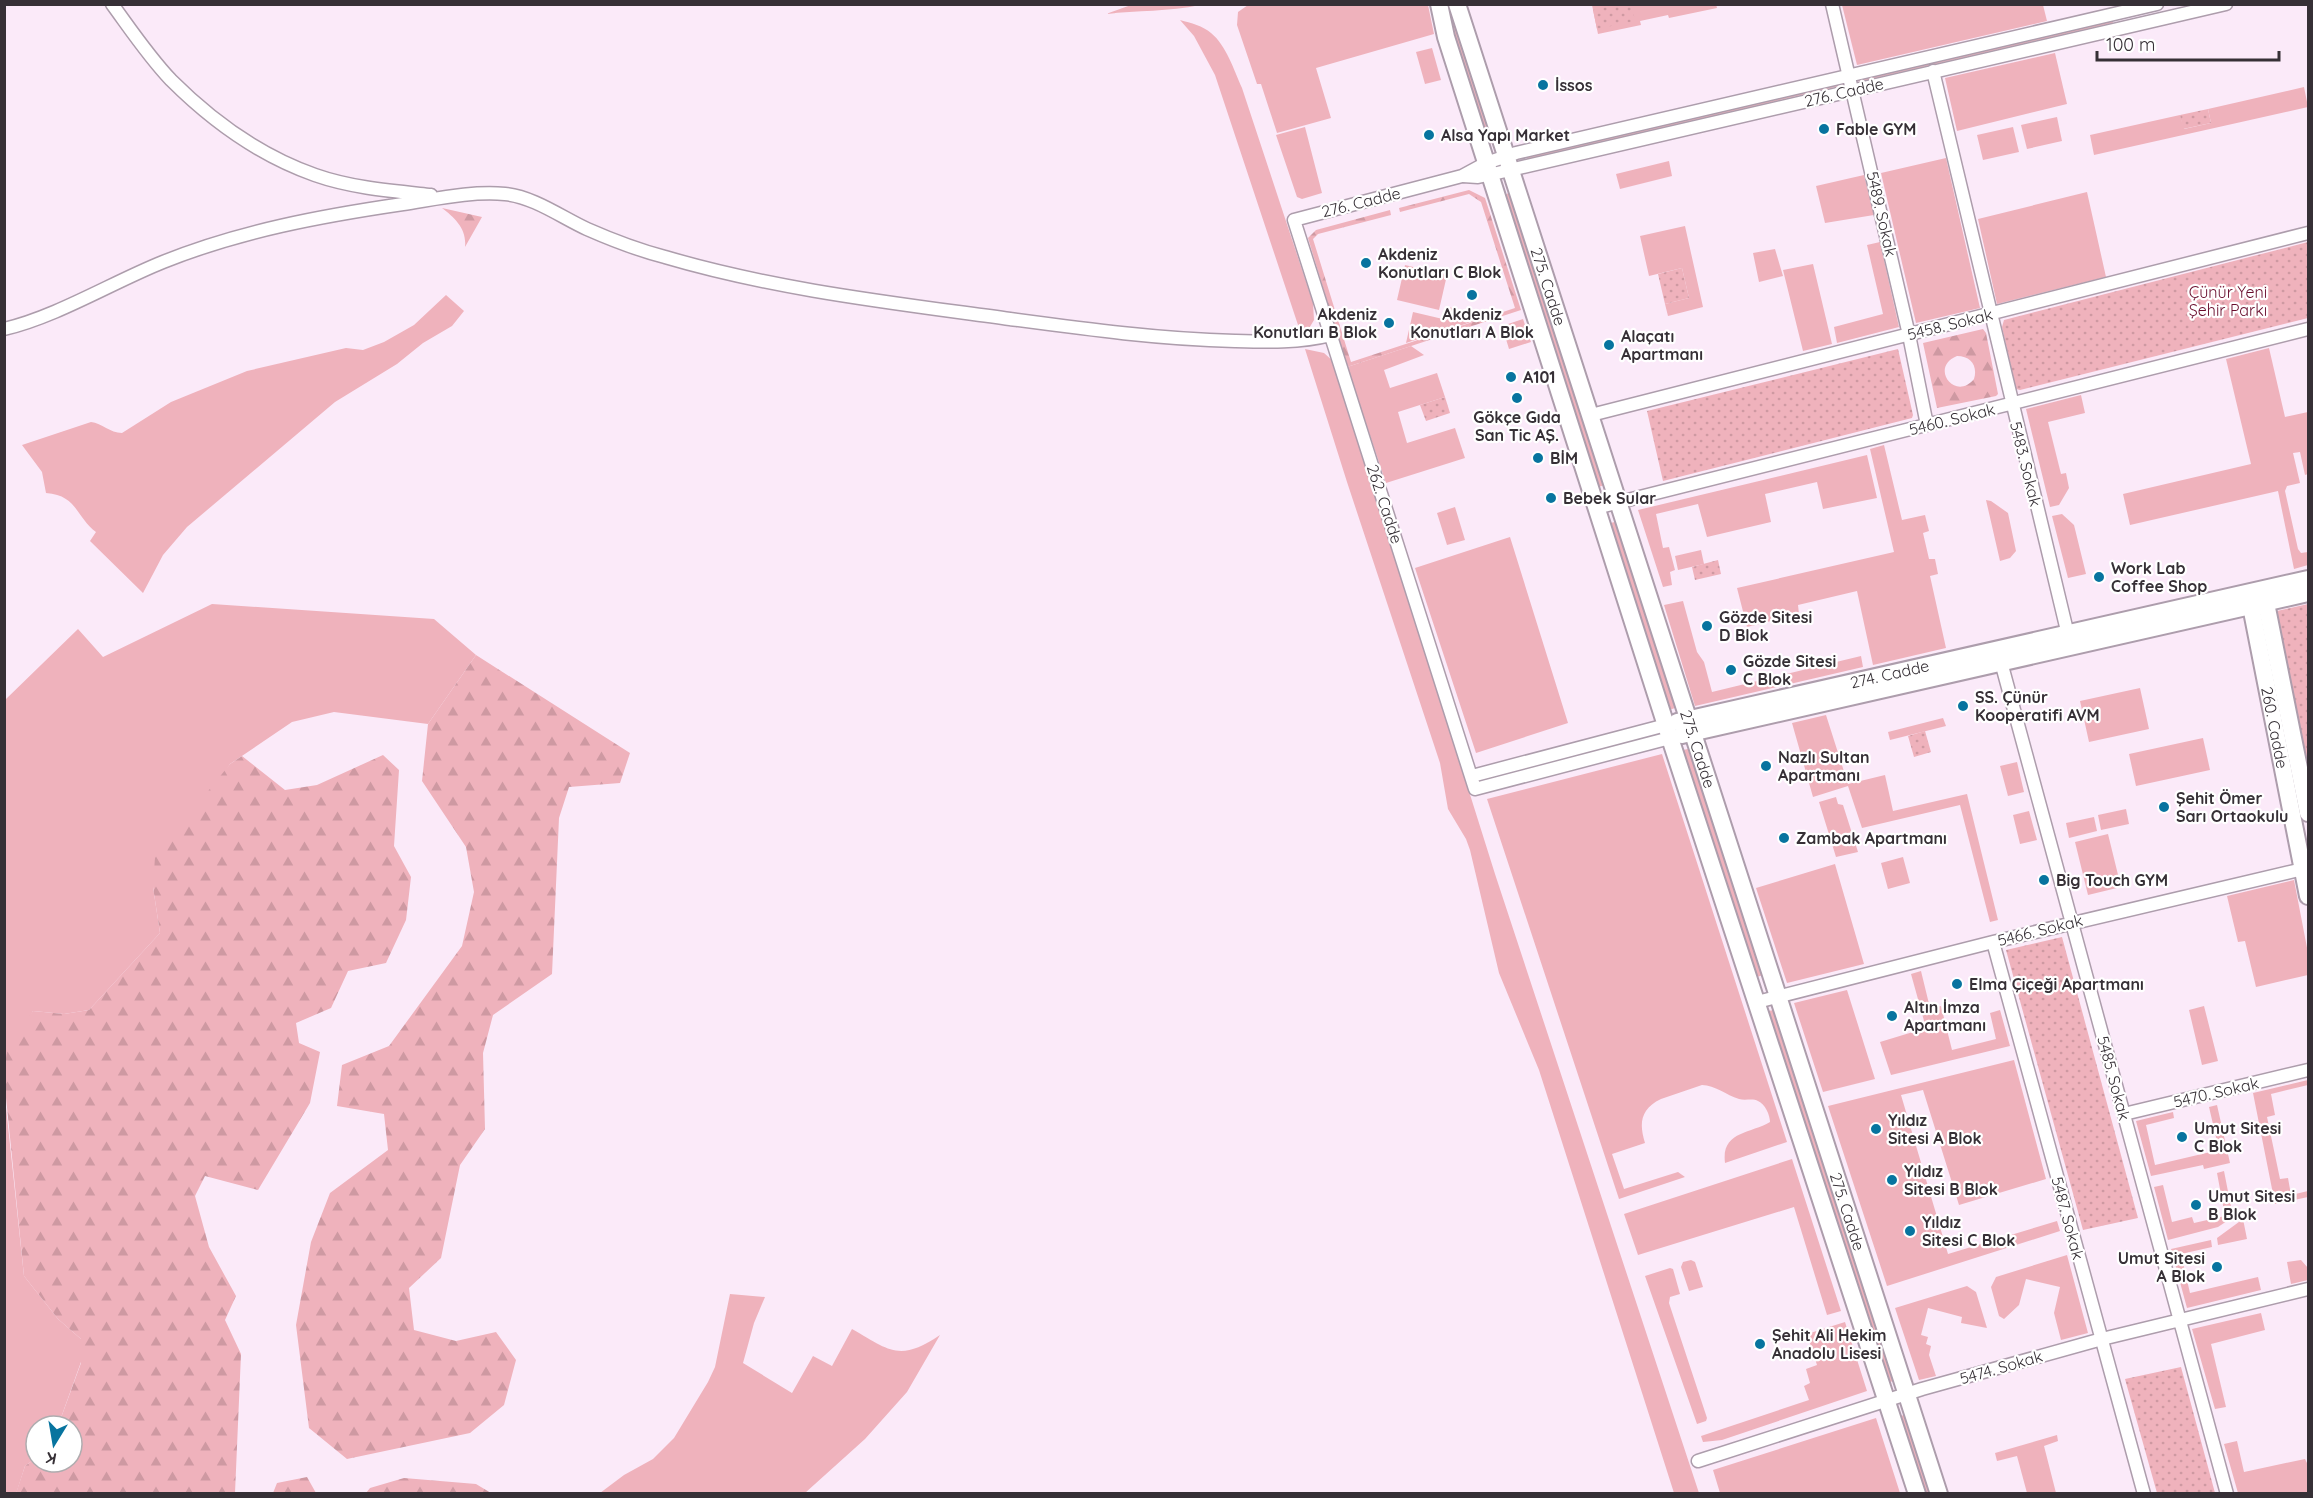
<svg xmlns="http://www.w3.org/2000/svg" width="2313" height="1498" viewBox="0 0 2313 1498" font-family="Quicksand,sans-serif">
	<defs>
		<pattern id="forest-firs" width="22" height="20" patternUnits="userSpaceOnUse" patternTransform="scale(1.5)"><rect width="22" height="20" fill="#efb2bc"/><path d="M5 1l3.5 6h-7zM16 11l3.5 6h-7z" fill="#ce99a2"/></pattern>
		<pattern id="park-dots" width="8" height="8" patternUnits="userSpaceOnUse" patternTransform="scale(1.5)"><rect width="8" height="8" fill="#efb2bc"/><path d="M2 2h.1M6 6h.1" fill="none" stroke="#ce99a2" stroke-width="1.8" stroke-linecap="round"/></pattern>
	</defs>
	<rect width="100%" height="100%" fill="#fbeaf9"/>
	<path fill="#efb2bc" d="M 1716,4 L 1717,8 L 1669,18 L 1668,15 L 1640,21 L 1641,25 L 1598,34 L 1592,5 Z
		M 1131,5 L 1131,4 L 1200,5 C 1169,12 1137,10 1106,14 Z
		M 1248,5 L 1428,5 L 1434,34 L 1316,68 L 1331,118 L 1277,133 L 1261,84 L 1257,84 L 1237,25 L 1238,12 Z
		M 1842,5 L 2043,5 L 2047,21 L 1857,65 Z
		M 1452,13 L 1493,143 L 1487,144 L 1447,14 Z
		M 1180,20 C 1191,23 1203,26 1211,33 C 1226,45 1234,70 1242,88 L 1313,303 L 1314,320 L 1308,330 L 1301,334 L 1215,75 L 1194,36 Z
		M 2112,20 L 2113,23 L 1859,82 L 1858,79 Z
		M 1432,48 L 1441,80 L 1425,84 L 1416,52 Z
		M 2055,53 L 2067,104 L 1957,131 L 1945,78 Z
		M 1844,83 L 1844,85 L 1527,160 L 1527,157 Z
		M 2304,87 L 2308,107 L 2094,155 L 2090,135 L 2180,115 L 2184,129 L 2211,123 L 2208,109 Z
		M 2057,117 L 2062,141 L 2027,149 L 2021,125 Z
		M 1305,127 L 1322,193 L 1302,199 L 1297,197 L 1276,135 Z
		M 2013,127 L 2019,152 L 1983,160 L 1977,135 Z
		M 1946,158 L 1980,308 L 1916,323 L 1881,173 Z
		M 1669,161 L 1672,176 L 1620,189 L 1616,174 Z
		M 1864,175 L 1874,215 L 1825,223 L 1816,186 Z
		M 2087,192 L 2106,277 L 1997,304 L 1978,219 Z
		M 1509,193 L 1605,485 L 1598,487 L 1504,195 Z
		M 1685,226 L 1703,307 L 1668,316 L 1665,304 L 1689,298 L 1682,268 L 1649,276 L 1640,236 Z
		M 1880,242 L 1899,327 L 1837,343 L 1834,327 L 1883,314 L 1867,245 Z
		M 1775,249 L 1783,276 L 1759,282 L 1753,253 Z
		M 1813,264 L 1832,344 L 1803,351 L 1783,270 Z
		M 1405,265 L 1447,275 L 1439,310 L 1397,300 Z
		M 446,295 L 464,311 L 452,326 L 423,343 L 397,364 L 335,402 L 187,527 L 163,555 L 143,593 L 90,541 L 96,532 C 76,517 77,495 46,493 L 42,472 L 22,445 L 91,422 C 102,423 110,433 122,433 L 171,402 L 247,371 L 346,348 L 363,350 L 384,342 L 414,325 Z
		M 1449,307 L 1487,317 L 1406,343 L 1413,312 L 1447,320 Z
		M 1523,319 L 1531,342 L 1509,349 L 1502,326 Z
		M 1411,346 L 1424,355 L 1384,370 L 1390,388 L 1437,373 L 1445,397 L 1398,412 L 1407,443 L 1455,428 L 1465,458 L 1386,483 L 1347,367 Z
		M 2269,348 L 2285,417 L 2308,412 L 2308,474 L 2305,475 L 2300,452 L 2293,453 L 2300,483 L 2287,486 L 2285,491 L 2298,549 L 2301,553 L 2308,552 L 2308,565 L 2294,569 L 2278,491 L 2130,525 L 2123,494 L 2251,464 L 2226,359 Z
		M 1305,349 L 1324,353 L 1334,362 L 1495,874 L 1699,1493 L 1674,1493 L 1539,1070 L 1499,973 L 1470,850 L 1466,839 L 1448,809 L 1440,763 L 1347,482 Z
		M 2081,395 L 2085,413 L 2048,422 L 2061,474 L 2066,473 L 2069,488 L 2059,505 L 2050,507 L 2026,409 Z
		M 1884,445 L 1902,520 L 1925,515 L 1929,531 L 1923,533 L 1929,559 L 1935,559 L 1938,574 L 1930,576 L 1946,648 L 1873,665 L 1857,591 L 1798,605 L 1799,614 L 1747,627 L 1737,588 L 1894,552 L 1870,449 Z
		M 1867,455 L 1877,498 L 1823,509 L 1817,482 L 1765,494 L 1771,522 L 1707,537 L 1698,504 L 1656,514 L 1663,548 L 1669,547 L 1675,570 L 1670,572 L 1672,585 L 1663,587 L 1638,510 Z
		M 1986,500 L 1991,501 L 2008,513 L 2016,551 L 2010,558 L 2000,561 Z
		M 1455,507 L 1465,540 L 1447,545 L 1437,513 Z
		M 2062,514 L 2074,525 L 2086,574 L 2068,578 L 2052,516 Z
		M 1615,522 L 1675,708 L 1669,710 L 1610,523 Z
		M 1510,537 L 1568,723 L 1476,753 L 1415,568 Z
		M 1701,550 L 1704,564 L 1678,570 L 1675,556 Z
		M 1683,601 L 1697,652 L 1704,662 L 1712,692 L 1861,656 L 1863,667 L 1695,706 L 1664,605 Z
		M 212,604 L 434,619 L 476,655 L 428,724 L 334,712 L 292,722 L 230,764 L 153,887 L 160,933 L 89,1010 L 64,1014 L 33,1011 L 5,1062 L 5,700 L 78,629 L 103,657 Z
		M 2140,688 L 2149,729 L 2089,742 L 2080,701 Z
		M 1826,715 L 1848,784 L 1885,775 L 1893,811 L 1967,794 L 1998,920 L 1990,922 L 1960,805 L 1862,828 L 1848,786 L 1813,797 L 1792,723 Z
		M 1943,718 L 1946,726 L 1890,740 L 1888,732 Z
		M 2203,738 L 2210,770 L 2136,786 L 2129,754 Z
		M 1688,749 L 1763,975 L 1757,977 L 1683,750 Z
		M 1662,754 L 1787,1142 L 1725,1163 C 1721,1131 1750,1134 1770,1122 C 1770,1115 1765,1104 1758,1101 C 1753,1098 1745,1101 1739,1099 C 1726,1095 1715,1085 1702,1085 L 1661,1099 C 1640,1109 1639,1124 1645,1143 L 1612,1154 L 1624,1189 L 1678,1172 L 1685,1177 L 1619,1199 L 1487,799 Z
		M 2017,762 L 2024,792 L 2008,796 L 2000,766 Z
		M 1836,797 L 1838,804 L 1843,805 L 1858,852 L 1836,857 L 1819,802 Z
		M 2126,809 L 2129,824 L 2101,830 L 2098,815 Z
		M 2029,811 L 2037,840 L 2020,844 L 2013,815 Z
		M 2094,817 L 2097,831 L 2069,838 L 2066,823 Z
		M 2108,834 L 2121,887 L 2088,895 L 2075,842 Z
		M 1903,857 L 1910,883 L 1888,889 L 1881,863 Z
		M 1835,864 L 1864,964 L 1787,983 L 1756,888 Z
		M 2294,880 L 2308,953 L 2308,975 L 2256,987 L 2245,941 L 2238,942 L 2227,896 Z
		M 1921,971 L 1930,1008 L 1941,1006 L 1952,1050 L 1996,1039 L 1990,1013 L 2000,1010 L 2010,1046 L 1891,1075 L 1880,1042 L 1926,1028 L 1911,974 Z
		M 1847,990 L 1875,1079 L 1823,1092 L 1794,1003 Z
		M 2204,1006 L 2218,1061 L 2202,1065 L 2189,1010 Z
		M 1774,1010 L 1895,1381 L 1889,1382 L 1768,1011 Z
		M 2014,1060 L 2046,1179 L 1959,1205 L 1923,1090 L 1901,1095 L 1948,1254 L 2057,1221 L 2060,1231 L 1887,1286 L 1828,1106 Z
		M 2308,1080 L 2308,1085 L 2271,1094 L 2275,1115 L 2267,1117 L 2280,1179 L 2288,1178 L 2291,1195 L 2308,1191 L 2308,1197 L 2275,1204 L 2253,1093 Z
		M 4,1088 L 24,1276 L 58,1319 L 81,1339 L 81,1362 L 58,1426 L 36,1426 L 36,1458 L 25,1466 L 16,1494 L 4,1493 Z
		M 2217,1105 L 2230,1163 L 2204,1169 L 2203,1165 L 2151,1176 L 2136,1121 L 2173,1112 L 2174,1118 L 2146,1125 L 2155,1165 L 2219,1150 L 2209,1107 Z
		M 1792,1159 L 1841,1311 L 1827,1315 L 1794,1207 L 1638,1255 L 1624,1214 Z
		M 2224,1171 L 2233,1217 L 2218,1227 L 2168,1240 L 2154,1187 L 2163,1185 L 2172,1222 L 2192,1217 L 2194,1223 L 2225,1216 L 2217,1173 Z
		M 2243,1219 L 2247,1239 L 2218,1245 L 2217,1238 Z
		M 2211,1240 L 2212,1247 L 2181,1254 L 2190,1293 L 2258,1277 L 2261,1290 L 2187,1308 L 2171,1249 Z
		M 2067,1255 L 2088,1333 L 2061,1340 L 2054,1313 L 2060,1287 L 2026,1279 L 2019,1305 L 2004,1319 L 1999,1316 L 1991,1287 L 1996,1277 Z
		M 1691,1260 L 1695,1262 L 1703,1287 L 1689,1291 L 1681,1267 L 1683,1262 Z
		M 2301,1260 L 2308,1268 L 2308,1280 L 2291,1284 L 2287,1262 Z
		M 1670,1268 L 1673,1269 L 1680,1294 L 1670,1297 L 1669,1303 L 1707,1418 L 1706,1421 L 1697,1424 L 1645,1276 Z
		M 1967,1286 L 1976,1292 L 1987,1328 L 1961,1323 L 1962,1317 L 1928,1308 L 1921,1335 L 1928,1337 L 1926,1344 L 1931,1346 L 1929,1355 L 1936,1376 L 1919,1380 L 1895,1308 Z
		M 730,1294 L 765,1297 L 754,1323 L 743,1363 L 792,1393 L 813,1356 L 832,1366 L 852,1329 C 890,1351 900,1362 940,1335 L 907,1392 L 865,1439 L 805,1493 L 600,1493 L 624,1475 L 653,1459 L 674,1438 L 708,1382 L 715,1367 Z
		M 2261,1313 L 2265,1330 L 2211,1344 L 2226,1407 L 2215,1409 L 2192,1329 Z
		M 1845,1322 L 1867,1391 L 1722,1440 L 1703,1442 L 1701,1436 L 1809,1400 L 1804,1386 L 1810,1383 L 1806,1369 L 1817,1365 L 1807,1334 Z
		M 1905,1415 L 1931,1493 L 1924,1493 L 1899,1416 Z
		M 1876,1418 L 1900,1493 L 1720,1493 L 1713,1470 Z
		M 2057,1435 L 2058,1441 L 2044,1446 L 2056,1493 L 2027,1493 L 2017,1456 L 1997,1461 L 1995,1453 Z
		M 2237,1441 L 2244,1472 L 2305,1459 L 2308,1465 L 2308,1493 L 2238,1493 L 2224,1444 Z"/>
	<path fill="url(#forest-firs)" fill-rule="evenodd" d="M 1469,190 L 1485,198 L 1521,310 L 1347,367 L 1308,238 L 1316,230 L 1390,210 L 1391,215 L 1318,234 L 1313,239 L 1351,362 L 1515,308 L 1481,202 L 1469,194 L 1400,212 L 1399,208 Z
		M 442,208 L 482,217 L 465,247 C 467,229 455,218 442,208 Z
		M 1983,329 L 1986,333 L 1998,394 L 1996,396 L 1937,408 L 1923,343 ZM 1957,356 C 1971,356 1978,366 1974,379 C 1955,402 1929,367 1957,356 Z
		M 476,655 L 630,753 L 620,783 L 569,787 L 559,818 L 552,974 L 493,1015 L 483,1053 L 485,1129 L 460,1165 L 441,1258 L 409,1288 L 414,1330 L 456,1341 L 496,1332 L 516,1360 L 504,1405 L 470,1433 L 347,1459 L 309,1428 L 296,1325 L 311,1242 L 330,1193 L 388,1150 L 384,1114 L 337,1106 L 342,1065 L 389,1046 L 462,946 L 474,892 L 466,847 L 422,781 L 428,724 Z
		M 383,755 L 399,770 L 394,846 L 411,877 L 406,920 L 386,963 L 348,971 L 331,1008 L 296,1023 L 299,1043 L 320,1052 L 310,1103 L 258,1190 L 205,1176 L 195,1196 L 209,1247 L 236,1296 L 225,1320 L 241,1354 L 235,1493 L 16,1493 L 25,1466 L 36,1458 L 36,1462 L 72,1462 L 72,1426 L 58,1426 L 81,1363 L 81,1339 L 58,1319 L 24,1276 L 5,1088 C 4,1047 8,1043 33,1011 L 64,1014 L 89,1010 L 160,933 L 153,887 L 155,857 L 230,764 L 242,756 L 285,790 L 317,785 Z
		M 307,1477 L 316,1493 L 273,1493 L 277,1483 Z
		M 404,1478 L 476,1484 L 491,1493 L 366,1493 L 370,1488 Z"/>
	<path fill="url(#park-dots)" d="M 1615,5 L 1632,5 L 1635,21 L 1597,29 L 1593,10 Z
		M 2208,109 L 2211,123 L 2183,129 L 2180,115 Z
		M 2308,242 L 2308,318 L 2020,390 L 2016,389 L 2002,327 L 2004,320 Z
		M 1682,268 L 1689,298 L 1665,304 L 1658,274 Z
		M 1898,349 L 1913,415 L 1912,418 L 1663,481 L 1647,411 Z
		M 1445,397 L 1450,413 L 1426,421 L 1420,405 Z
		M 1718,560 L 1721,574 L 1695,580 L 1692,567 Z
		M 2308,604 L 2308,763 L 2307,763 L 2277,611 Z
		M 1925,731 L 1931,752 L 1914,757 L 1908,736 Z
		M 2062,937 L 2138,1218 L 2083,1230 L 2006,950 Z
		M 2181,1367 L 2215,1493 L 2157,1493 L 2125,1379 Z"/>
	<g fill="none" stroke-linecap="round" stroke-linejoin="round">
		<defs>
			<path id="street" d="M 112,4 C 131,30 149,57 171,80 C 211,120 261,156 315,175 C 352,188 392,191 431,195
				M 1832,4 L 1909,335 L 1927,425
				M 1933,71 L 2069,639
				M 1463,176 L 1478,177 L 1497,173 L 2226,4
				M 4,329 C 56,317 113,282 163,262 C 240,231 321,216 403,204 C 436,199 471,191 505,194 C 534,197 561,217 587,229 C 612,240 638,250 665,257 C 777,290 894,303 1010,319 C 1085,329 1159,339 1235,341 C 1268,342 1299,343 1331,335
				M 1591,415 L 2308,233
				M 1596,508 L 2308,329
				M 2001,662 L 2227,1494
				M 1670,738 L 1475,789 L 1294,220 L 1462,176 L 1486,163 L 1516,153 L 2157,4
				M 1472,776 L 1666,725
				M 1993,942 L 2144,1494
				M 1757,1002 L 1993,942 L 2303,869
				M 2124,1114 L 2308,1070
				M 1698,1461 L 1922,1389 L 2102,1339 L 2308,1289"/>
			<g id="secondary">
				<path d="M 1439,4 L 1446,37 L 1670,738 L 1917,1494"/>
				<path id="s1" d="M 1457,4 L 1939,1494"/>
				<path d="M 2264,593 L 2308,813"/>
				<path id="s2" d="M 2249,596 L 2308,896"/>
				<path id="s3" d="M 1677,722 L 2308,579"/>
				<path d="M 1682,735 L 2308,593"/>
			</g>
		</defs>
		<use href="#street" stroke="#ad9dac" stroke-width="15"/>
		<use href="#secondary" stroke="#ad9dac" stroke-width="20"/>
		<use href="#street" stroke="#fff" stroke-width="12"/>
		<use href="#secondary" stroke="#fff" stroke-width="16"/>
	</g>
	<g fill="#07749f" stroke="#fff" stroke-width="2">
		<circle cx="1543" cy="85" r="6"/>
		<circle cx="1824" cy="129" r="6"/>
		<circle cx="1429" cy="135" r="6"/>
		<circle cx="1366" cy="263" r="6"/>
		<circle cx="1472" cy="295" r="6"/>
		<circle cx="1389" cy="323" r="6"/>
		<circle cx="1609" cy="345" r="6"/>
		<circle cx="1511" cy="377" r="6"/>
		<circle cx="1517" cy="398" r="6"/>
		<circle cx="1538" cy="458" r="6"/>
		<circle cx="1551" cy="498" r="6"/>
		<circle cx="2099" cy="577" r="6"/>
		<circle cx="1707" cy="626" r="6"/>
		<circle cx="1731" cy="670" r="6"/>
		<circle cx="1963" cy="706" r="6"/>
		<circle cx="1766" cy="766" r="6"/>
		<circle cx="2164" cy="807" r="6"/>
		<circle cx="1784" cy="838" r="6"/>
		<circle cx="2044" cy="880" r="6"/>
		<circle cx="1957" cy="984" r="6"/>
		<circle cx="1892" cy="1016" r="6"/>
		<circle cx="1876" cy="1129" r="6"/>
		<circle cx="2182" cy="1137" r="6"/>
		<circle cx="1892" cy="1180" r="6"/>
		<circle cx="2196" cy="1205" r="6"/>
		<circle cx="1910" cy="1231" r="6"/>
		<circle cx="2217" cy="1267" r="6"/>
		<circle cx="1760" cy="1344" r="6"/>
	</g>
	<g text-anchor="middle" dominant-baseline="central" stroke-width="4.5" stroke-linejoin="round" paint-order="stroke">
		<g font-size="16" font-weight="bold" fill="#363036" stroke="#fff" text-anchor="start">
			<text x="1555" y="85">İssos</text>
			<text x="1836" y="129">Fable GYM</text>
			<text x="1441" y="135">Alsa Yapı Market</text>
			<text x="1378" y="254">Akdeniz<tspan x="1378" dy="18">Konutları C Blok</tspan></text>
			<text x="1377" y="314" text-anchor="end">Akdeniz<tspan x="1377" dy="18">Konutları B Blok</tspan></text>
			<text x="1472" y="314" text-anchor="middle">Akdeniz<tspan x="1472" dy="18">Konutları A Blok</tspan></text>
			<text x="1621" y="336">Alaçatı<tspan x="1621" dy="18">Apartmanı</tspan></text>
			<text x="1523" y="377">A101</text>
			<text x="1517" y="417" text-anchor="middle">Gökçe Gıda<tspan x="1517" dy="18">San Tic AŞ.</tspan></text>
			<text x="1550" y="458">BİM</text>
			<text x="1563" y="498">Bebek Sular</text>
			<text x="2111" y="568">Work Lab<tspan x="2111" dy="18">Coffee Shop</tspan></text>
			<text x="1719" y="617">Gözde Sitesi<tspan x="1719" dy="18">D Blok</tspan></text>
			<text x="1743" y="661">Gözde Sitesi<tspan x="1743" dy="18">C Blok</tspan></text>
			<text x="1975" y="697">SS. Çünür<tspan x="1975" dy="18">Kooperatifi AVM</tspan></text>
			<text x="1778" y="757">Nazlı Sultan<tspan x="1778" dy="18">Apartmanı</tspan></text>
			<text x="2176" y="798">Şehit Ömer<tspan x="2176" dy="18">Sarı Ortaokulu</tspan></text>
			<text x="1796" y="838">Zambak Apartmanı</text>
			<text x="2056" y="880">Big Touch GYM</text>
			<text x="1969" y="984">Elma Çiçeği Apartmanı</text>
			<text x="1904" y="1007">Altın İmza<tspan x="1904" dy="18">Apartmanı</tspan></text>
			<text x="1888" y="1120">Yıldız<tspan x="1888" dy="18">Sitesi A Blok</tspan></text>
			<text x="2194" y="1128">Umut Sitesi<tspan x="2194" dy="18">C Blok</tspan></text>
			<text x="1904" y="1171">Yıldız<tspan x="1904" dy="18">Sitesi B Blok</tspan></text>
			<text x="2208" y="1196">Umut Sitesi<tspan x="2208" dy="18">B Blok</tspan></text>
			<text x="1922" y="1222">Yıldız<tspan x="1922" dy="18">Sitesi C Blok</tspan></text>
			<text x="2205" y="1258" text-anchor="end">Umut Sitesi<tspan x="2205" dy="18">A Blok</tspan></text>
			<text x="1772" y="1335">Şehit Ali Hekim<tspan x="1772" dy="18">Anadolu Lisesi</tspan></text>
		</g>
		<g font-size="16" fill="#363036" stroke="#fff">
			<text transform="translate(1844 92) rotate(-13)">276. Cadde</text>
			<text transform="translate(1361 202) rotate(-14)">276. Cadde</text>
			<text transform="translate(1882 214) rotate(77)">5489. Sokak</text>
			<text stroke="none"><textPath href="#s1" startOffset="297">275. Cadde</textPath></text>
			<text transform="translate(1950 324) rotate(-14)">5458. Sokak</text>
			<text transform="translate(1952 419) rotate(-14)">5460. Sokak</text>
			<text transform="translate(2026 464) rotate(76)">5483. Sokak</text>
			<text transform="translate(1385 504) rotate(72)">262. Cadde</text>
			<text stroke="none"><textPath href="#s3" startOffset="218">274. Cadde</textPath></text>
			<text stroke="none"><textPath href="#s2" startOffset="134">260. Cadde</textPath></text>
			<text stroke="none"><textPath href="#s1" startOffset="783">275. Cadde</textPath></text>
			<text transform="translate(2040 930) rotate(-14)">5466. Sokak</text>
			<text transform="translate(2114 1078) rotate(75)">5485. Sokak</text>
			<text transform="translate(2216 1092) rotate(-13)">5470. Sokak</text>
			<text stroke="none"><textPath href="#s1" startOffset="1269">275. Cadde</textPath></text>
			<text transform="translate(2068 1218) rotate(75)">5487. Sokak</text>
			<text transform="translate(2001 1367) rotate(-16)">5474. Sokak</text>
		</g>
		<g font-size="16" fill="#690d2d" stroke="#fff">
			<text x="2228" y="292">Çünür Yeni<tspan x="2228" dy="18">Şehir Parkı</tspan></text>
		</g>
	</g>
	<rect width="2313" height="1498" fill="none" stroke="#363036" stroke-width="12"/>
	<g transform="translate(54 1444) rotate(191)"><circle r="28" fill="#ffffff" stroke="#afacaf" stroke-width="1.5"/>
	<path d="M0-4.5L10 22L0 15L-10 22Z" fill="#07749f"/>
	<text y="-9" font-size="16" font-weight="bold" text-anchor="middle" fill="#363036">K</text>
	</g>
	<path d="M2097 51v9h182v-9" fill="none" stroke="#363036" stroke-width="3"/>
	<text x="2106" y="51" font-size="18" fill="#363036" stroke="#ffffff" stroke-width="4.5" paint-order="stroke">100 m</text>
</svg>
